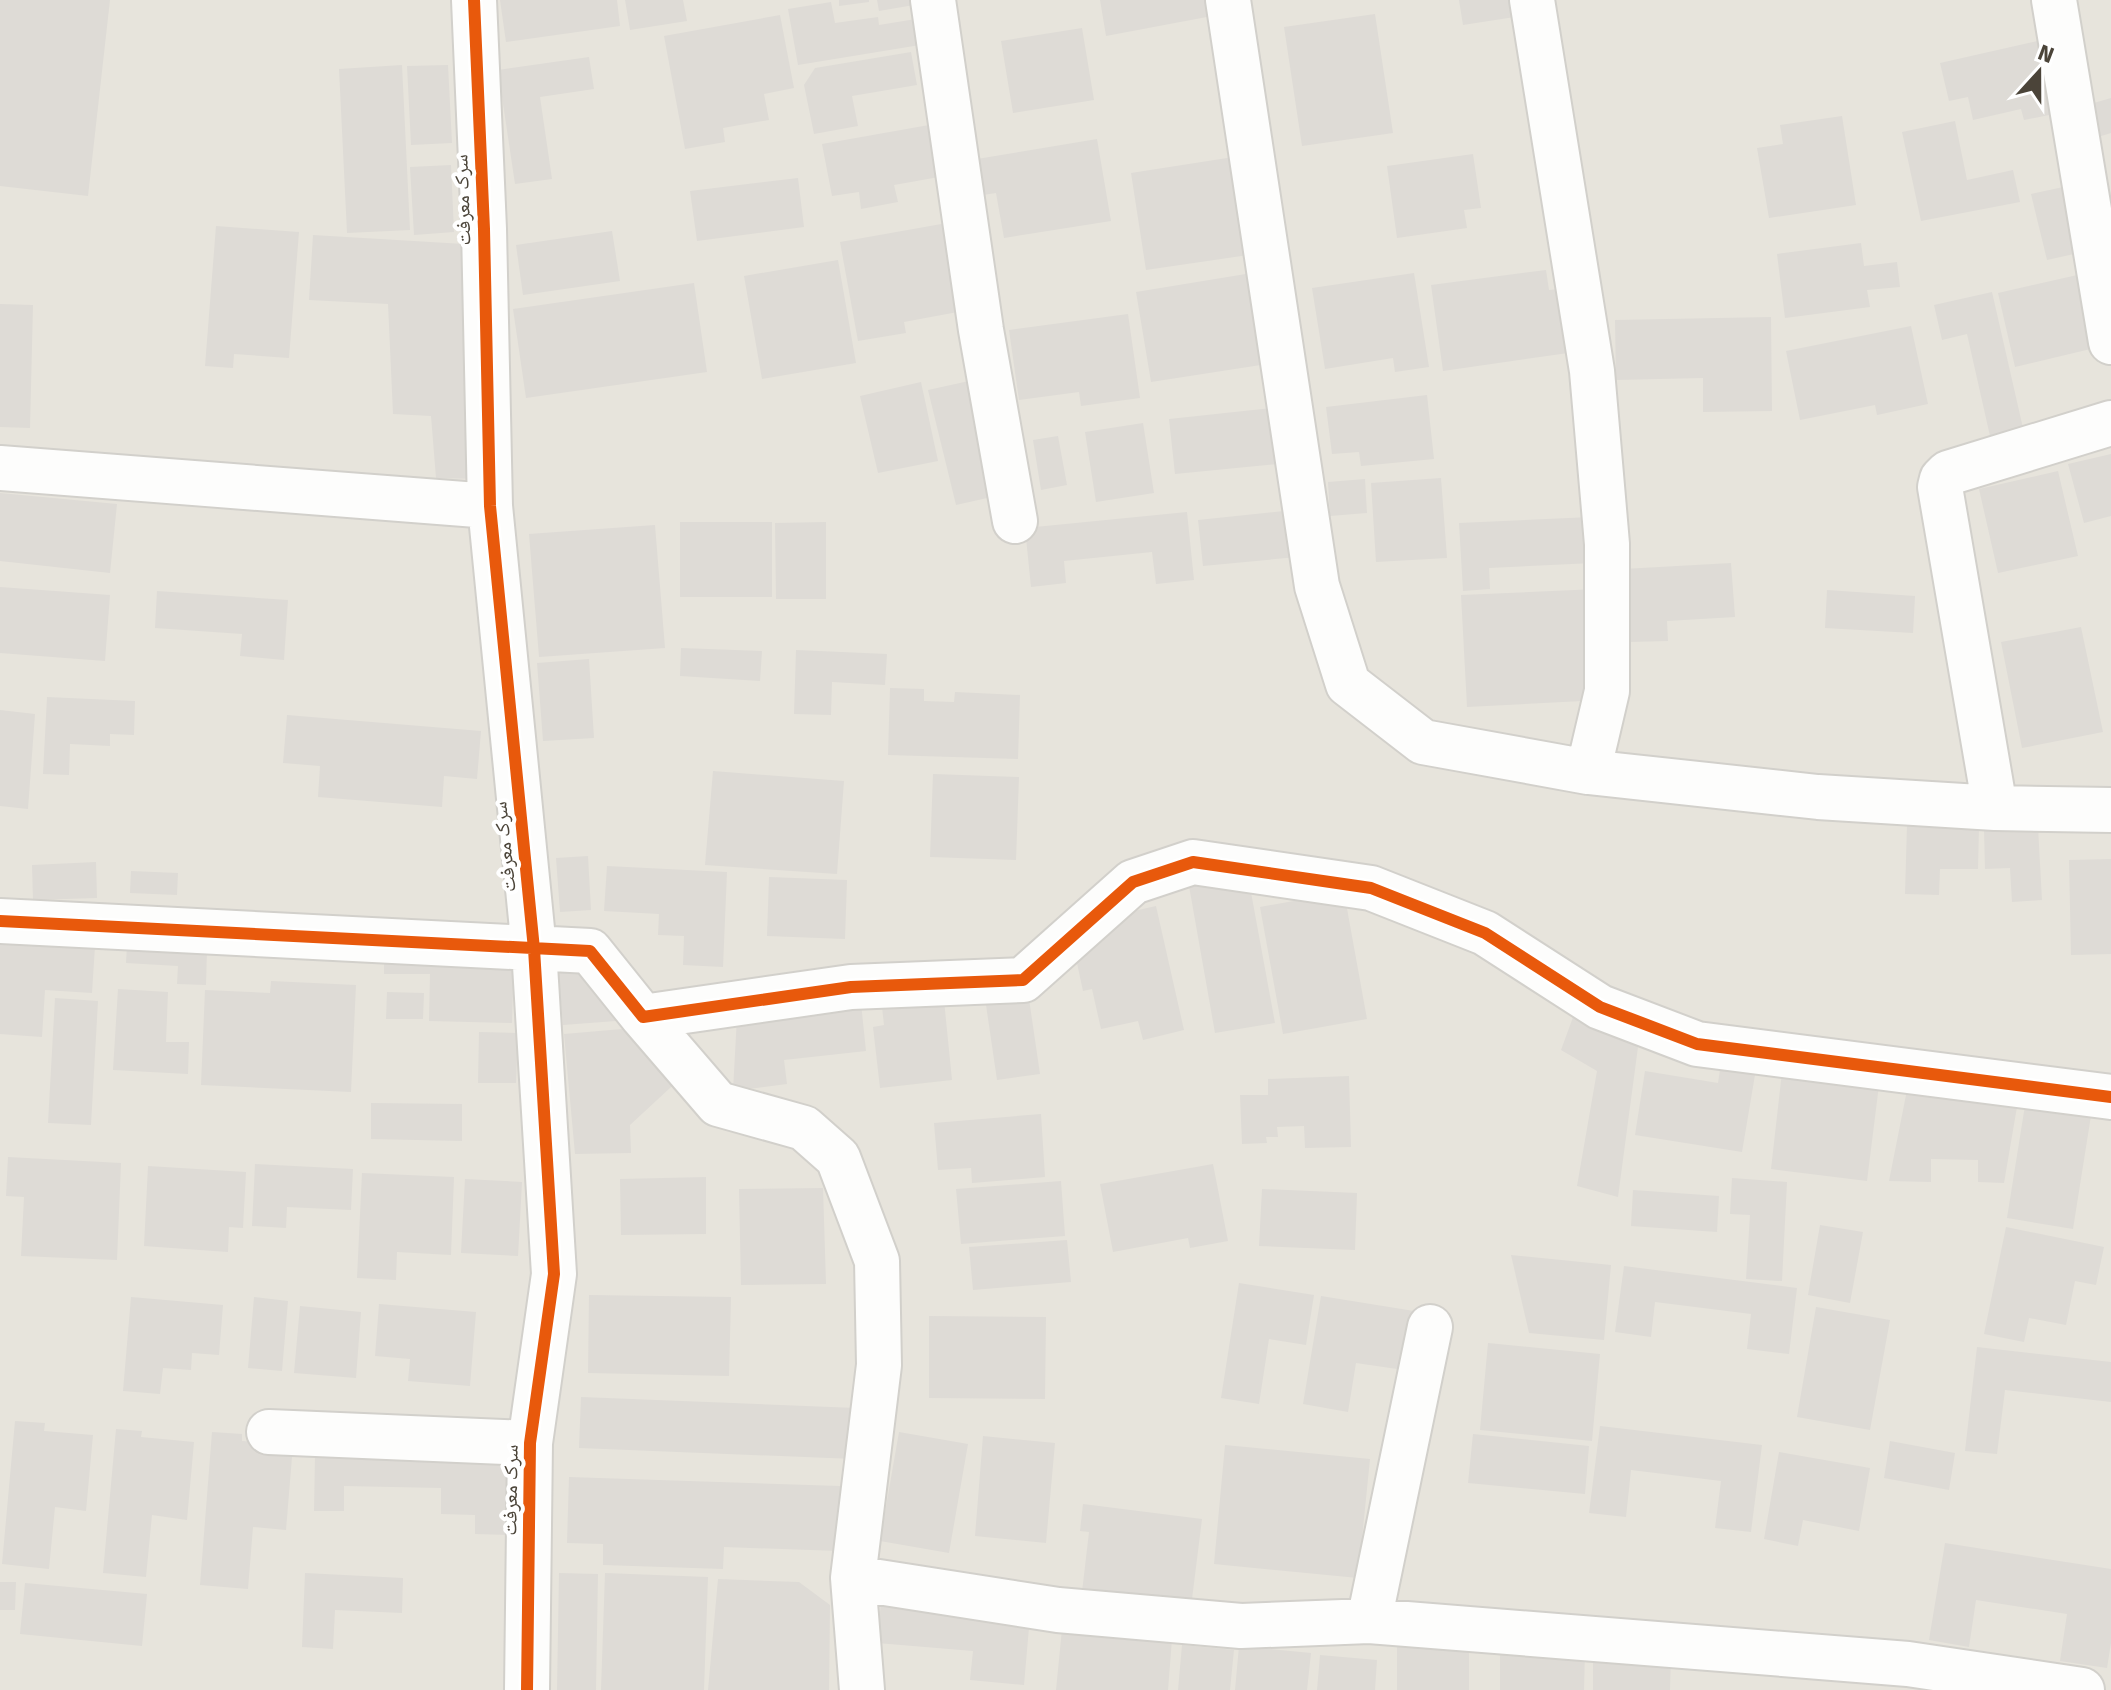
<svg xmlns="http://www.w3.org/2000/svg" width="2111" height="1690" viewBox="0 0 2111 1690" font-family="'Fira Sans','Noto Naskh Arabic',sans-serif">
	<rect width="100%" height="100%" fill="#f4f2ee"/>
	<path fill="#e7e4dc" d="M 0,0 L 2111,0 L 2111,1690 L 0,1690 Z"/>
	<path fill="#dedbd6" d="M 0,0 L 110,0 L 88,196 L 0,186 Z
		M 500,0 L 617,0 L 620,26 L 506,42 Z
		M 625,0 L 683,0 L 687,21 L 630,30 Z
		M 839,0 L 869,0 L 869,2 L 839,6 Z
		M 877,0 L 913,0 L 914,5 L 879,11 Z
		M 1100,0 L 1209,0 L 1212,16 L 1106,36 Z
		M 1459,0 L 1525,0 L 1527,15 L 1463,25 Z
		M 831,2 L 835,23 L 878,17 L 879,25 L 916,19 L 920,45 L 798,65 L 788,9 Z
		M 1375,14 L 1393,133 L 1302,146 L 1284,27 Z
		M 780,15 L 794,88 L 764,94 L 769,120 L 723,128 L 725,142 L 685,149 L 664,36 Z
		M 1082,28 L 1094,100 L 1013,113 L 1001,41 Z
		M 2042,40 L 2059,113 L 2024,120 L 2021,109 L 1973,120 L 1968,97 L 1949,101 L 1940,63 Z
		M 911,52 L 917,85 L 852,96 L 858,126 L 814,134 L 804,85 L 815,68 Z
		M 589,57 L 594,89 L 540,97 L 552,179 L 515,184 L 498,70 Z
		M 402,65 L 410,230 L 347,233 L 339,69 Z
		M 448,65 L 452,143 L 411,145 L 407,66 Z
		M 2111,98 L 2111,133 L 2098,137 L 2087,105 Z
		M 1842,116 L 1856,205 L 1769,218 L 1757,148 L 1783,144 L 1780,125 Z
		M 1955,121 L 1967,180 L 2013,170 L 2020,202 L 1921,221 L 1902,132 Z
		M 929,125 L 939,177 L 894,185 L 898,202 L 861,209 L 859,192 L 832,196 L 822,144 Z
		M 1097,139 L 1111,221 L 1004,238 L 996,193 L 983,195 L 977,159 Z
		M 1473,154 L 1481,208 L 1464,210 L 1467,228 L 1397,238 L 1387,166 Z
		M 1240,156 L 1255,254 L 1146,270 L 1131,173 Z
		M 451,165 L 454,232 L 414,235 L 410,167 Z
		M 798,178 L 804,227 L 697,241 L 690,191 Z
		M 2077,184 L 2092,250 L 2047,260 L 2031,194 Z
		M 947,223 L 963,311 L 904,322 L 906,333 L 858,341 L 840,242 Z
		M 216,226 L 299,232 L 289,358 L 234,354 L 233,368 L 205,366 Z
		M 612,231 L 620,281 L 523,295 L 516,245 Z
		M 313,235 L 464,244 L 480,479 L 436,478 L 431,416 L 393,414 L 388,304 L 309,300 Z
		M 1861,243 L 1864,266 L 1897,262 L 1900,287 L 1867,290 L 1870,307 L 1785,318 L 1777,254 Z
		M 838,260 L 856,363 L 762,379 L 744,276 Z
		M 1546,270 L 1549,290 L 1559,289 L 1568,353 L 1443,371 L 1431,285 Z
		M 1258,272 L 1273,363 L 1151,382 L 1136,292 Z
		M 1414,273 L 1429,367 L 1395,372 L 1393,358 L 1325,369 L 1312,288 Z
		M 2086,273 L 2103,346 L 2015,367 L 1998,293 Z
		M 694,283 L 707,372 L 526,398 L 513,309 Z
		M 1992,292 L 2023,428 L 1990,436 L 1967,334 L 1942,340 L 1934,305 Z
		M 0,304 L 33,305 L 30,428 L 0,427 Z
		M 1128,314 L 1140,398 L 1081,406 L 1079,392 L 1019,400 L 1009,330 Z
		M 1771,317 L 1772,411 L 1703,412 L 1703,378 L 1616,380 L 1615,320 Z
		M 1911,326 L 1928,404 L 1877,415 L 1875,405 L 1800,420 L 1786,351 Z
		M 969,381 L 996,496 L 956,505 L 928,390 Z
		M 921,382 L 938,461 L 878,473 L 860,396 Z
		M 1427,395 L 1434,459 L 1361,466 L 1359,452 L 1332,454 L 1326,407 Z
		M 1273,408 L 1278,464 L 1175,474 L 1169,419 Z
		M 1143,423 L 1154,493 L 1096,502 L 1085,432 Z
		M 1058,436 L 1067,485 L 1041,490 L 1033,440 Z
		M 2111,454 L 2111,516 L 2084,523 L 2068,464 Z
		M 2058,471 L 2078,556 L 1998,573 L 1979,489 Z
		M 1441,478 L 1447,558 L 1376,562 L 1371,483 Z
		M 1365,479 L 1367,513 L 1330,516 L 1328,482 Z
		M 0,493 L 117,504 L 110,573 L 0,561 Z
		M 1293,510 L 1297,557 L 1203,566 L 1198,520 Z
		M 1187,512 L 1194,580 L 1156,584 L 1152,552 L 1064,561 L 1066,583 L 1031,587 L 1025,528 Z
		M 1591,517 L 1593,563 L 1489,568 L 1490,589 L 1463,591 L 1459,523 Z
		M 680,522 L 772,522 L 772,597 L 680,597 Z
		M 826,522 L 826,599 L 776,599 L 775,523 Z
		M 655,525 L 665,648 L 539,657 L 529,534 Z
		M 1731,563 L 1735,617 L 1667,621 L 1668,641 L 1628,642 L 1623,569 Z
		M 0,587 L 110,595 L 105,661 L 0,653 Z
		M 1597,589 L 1602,700 L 1467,707 L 1461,595 Z
		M 1827,590 L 1915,596 L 1913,633 L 1825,628 Z
		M 157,591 L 288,600 L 284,660 L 240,656 L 242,634 L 155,628 Z
		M 2081,627 L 2103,732 L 2022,748 L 2001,642 Z
		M 681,648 L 762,651 L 760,681 L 680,676 Z
		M 796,650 L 887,654 L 885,685 L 832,682 L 831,715 L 794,714 Z
		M 589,659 L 594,738 L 543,741 L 537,663 Z
		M 890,688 L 924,689 L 924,701 L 954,702 L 955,692 L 1020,695 L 1018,759 L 888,755 Z
		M 47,697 L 135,701 L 134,735 L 110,734 L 110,746 L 70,744 L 69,775 L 43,774 Z
		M 0,710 L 35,714 L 28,809 L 0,806 Z
		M 287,715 L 481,731 L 477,779 L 444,776 L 442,807 L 318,797 L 320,766 L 283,763 Z
		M 713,771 L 844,781 L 837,874 L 705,865 Z
		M 933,774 L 1019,777 L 1016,860 L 930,857 Z
		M 1907,825 L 1979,827 L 1978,869 L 1940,869 L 1939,895 L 1905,894 Z
		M 2038,827 L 2042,900 L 2012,902 L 2010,868 L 1985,869 L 1984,829 Z
		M 588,856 L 591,910 L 560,912 L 556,858 Z
		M 2111,859 L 2111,954 L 2071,955 L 2069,860 Z
		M 96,862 L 97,898 L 33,900 L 32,865 Z
		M 607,866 L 727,872 L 723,967 L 683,965 L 684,936 L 658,935 L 659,914 L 604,911 Z
		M 131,871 L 178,873 L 177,895 L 130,893 Z
		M 1248,876 L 1275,1023 L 1215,1033 L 1189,886 Z
		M 769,877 L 847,880 L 845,939 L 767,936 Z
		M 1344,892 L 1367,1019 L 1283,1034 L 1260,907 Z
		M 1156,906 L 1184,1030 L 1143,1040 L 1138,1021 L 1101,1029 L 1092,989 L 1083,991 L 1077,963 L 1125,913 Z
		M 0,940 L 95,946 L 92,993 L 45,990 L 42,1037 L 0,1034 Z
		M 127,946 L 207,950 L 206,985 L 177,984 L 178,966 L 126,963 Z
		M 384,953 L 514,956 L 512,1023 L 429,1021 L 430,974 L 384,974 Z
		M 589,964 L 629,1020 L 563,1025 L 558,967 Z
		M 271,981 L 356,985 L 351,1092 L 201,1085 L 205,990 L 270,993 Z
		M 118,989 L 168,992 L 166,1042 L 189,1042 L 188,1074 L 113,1070 Z
		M 387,992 L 424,993 L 423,1019 L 386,1019 Z
		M 1028,992 L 1040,1074 L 997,1080 L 985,998 Z
		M 55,998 L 98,1001 L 91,1125 L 48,1123 Z
		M 944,1000 L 952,1080 L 880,1088 L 873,1027 L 884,1025 L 882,1007 Z
		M 861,1003 L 866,1051 L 784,1060 L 787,1084 L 733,1091 L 737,1017 Z
		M 1576,1009 L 1638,1047 L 1618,1197 L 1577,1186 L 1597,1071 L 1561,1050 Z
		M 634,1028 L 683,1076 L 630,1125 L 631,1153 L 575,1154 L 564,1034 Z
		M 479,1032 L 518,1033 L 516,1083 L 478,1083 Z
		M 1721,1063 L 1756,1069 L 1742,1152 L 1635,1135 L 1645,1071 L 1718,1083 Z
		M 1782,1072 L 1879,1085 L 1867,1181 L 1771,1169 Z
		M 1349,1076 L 1351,1147 L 1305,1148 L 1304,1126 L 1277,1127 L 1278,1137 L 1266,1137 L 1267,1143 L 1242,1144 L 1240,1095 L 1268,1095 L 1268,1079 Z
		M 1907,1090 L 2019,1095 L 2004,1183 L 1978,1182 L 1978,1160 L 1931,1159 L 1931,1182 L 1889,1181 Z
		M 2027,1093 L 2093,1103 L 2073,1229 L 2007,1218 Z
		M 371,1103 L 462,1104 L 462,1141 L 371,1139 Z
		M 1041,1114 L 1045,1177 L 972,1183 L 971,1168 L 938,1170 L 934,1123 Z
		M 8,1157 L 121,1163 L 117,1260 L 21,1256 L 24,1197 L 6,1196 Z
		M 255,1164 L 353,1169 L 351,1210 L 287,1207 L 286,1228 L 252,1226 Z
		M 1213,1164 L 1228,1241 L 1190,1248 L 1188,1238 L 1113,1252 L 1100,1184 Z
		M 148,1166 L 246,1172 L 243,1228 L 229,1227 L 228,1252 L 144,1246 Z
		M 362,1173 L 454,1177 L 451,1255 L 397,1252 L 396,1280 L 357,1278 Z
		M 706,1177 L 706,1234 L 621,1235 L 620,1179 Z
		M 1732,1178 L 1787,1182 L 1782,1281 L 1746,1279 L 1750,1215 L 1730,1214 Z
		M 465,1179 L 522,1182 L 518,1256 L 461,1253 Z
		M 1061,1181 L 1065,1236 L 961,1244 L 956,1189 Z
		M 823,1188 L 826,1284 L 741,1285 L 739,1189 Z
		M 1262,1189 L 1357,1193 L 1355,1250 L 1259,1246 Z
		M 1633,1190 L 1719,1196 L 1717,1232 L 1631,1226 Z
		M 1820,1225 L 1863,1232 L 1850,1303 L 1808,1295 Z
		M 2006,1227 L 2104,1247 L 2096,1285 L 2075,1281 L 2066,1325 L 2029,1318 L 2024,1342 L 1984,1334 Z
		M 1067,1240 L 1071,1282 L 973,1290 L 969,1247 Z
		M 1511,1255 L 1611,1265 L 1604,1340 L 1529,1333 Z
		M 1624,1266 L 1797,1288 L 1789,1354 L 1747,1349 L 1751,1314 L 1655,1302 L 1651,1337 L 1615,1332 Z
		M 1239,1283 L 1314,1295 L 1306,1345 L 1269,1339 L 1259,1404 L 1221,1398 Z
		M 589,1295 L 731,1297 L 729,1376 L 588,1373 Z
		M 1321,1296 L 1414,1311 L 1404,1370 L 1356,1363 L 1348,1412 L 1303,1404 Z
		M 131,1297 L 223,1305 L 219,1355 L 192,1353 L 191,1370 L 163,1368 L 160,1394 L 123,1391 Z
		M 254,1297 L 288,1301 L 282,1371 L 248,1368 Z
		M 379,1304 L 476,1312 L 470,1386 L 408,1381 L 410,1359 L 375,1356 Z
		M 300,1306 L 361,1312 L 356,1378 L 294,1373 Z
		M 1816,1307 L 1890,1320 L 1870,1430 L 1797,1417 Z
		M 929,1316 L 1046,1317 L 1045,1399 L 929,1398 Z
		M 1488,1343 L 1600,1354 L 1592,1441 L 1480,1430 Z
		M 1977,1347 L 2111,1362 L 2111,1402 L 2005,1390 L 1997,1454 L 1965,1451 Z
		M 581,1397 L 856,1408 L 854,1459 L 579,1448 Z
		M 15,1421 L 45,1423 L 44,1431 L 93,1435 L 86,1511 L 55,1507 L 49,1569 L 2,1564 Z
		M 1600,1426 L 1762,1445 L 1751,1532 L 1715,1528 L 1721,1481 L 1631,1470 L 1626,1517 L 1589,1513 Z
		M 116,1429 L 142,1431 L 141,1437 L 194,1442 L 187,1520 L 152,1515 L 146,1577 L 103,1573 Z
		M 212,1432 L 242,1434 L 242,1441 L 293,1445 L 286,1530 L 253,1527 L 248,1589 L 200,1585 Z
		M 899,1432 L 968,1444 L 949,1553 L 880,1541 Z
		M 1473,1434 L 1589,1446 L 1585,1494 L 1468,1483 Z
		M 983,1436 L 1055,1443 L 1046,1543 L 975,1536 Z
		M 1890,1441 L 1955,1453 L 1949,1490 L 1884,1478 Z
		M 1225,1445 L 1370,1459 L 1358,1578 L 1214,1564 Z
		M 1779,1452 L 1870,1468 L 1859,1531 L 1803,1520 L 1798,1546 L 1764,1539 Z
		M 315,1455 L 511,1459 L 509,1535 L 475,1534 L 475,1515 L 441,1514 L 441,1488 L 344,1486 L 344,1511 L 314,1511 Z
		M 569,1477 L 840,1486 L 838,1551 L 724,1547 L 723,1569 L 603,1565 L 603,1544 L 567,1543 Z
		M 1083,1504 L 1202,1519 L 1191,1607 L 1082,1592 L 1089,1532 L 1080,1531 Z
		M 1945,1543 L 2111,1569 L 2111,1643 L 2107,1668 L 2060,1661 L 2067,1614 L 1976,1600 L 1969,1647 L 1929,1640 Z
		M 305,1573 L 403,1578 L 402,1613 L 335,1610 L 333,1649 L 302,1647 Z
		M 559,1573 L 598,1574 L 596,1690 L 557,1690 Z
		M 605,1573 L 708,1577 L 704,1690 L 601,1690 Z
		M 718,1579 L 799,1582 L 830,1605 L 829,1690 L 708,1690 Z
		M 0,1582 L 16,1582 L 15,1610 L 0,1610 Z
		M 25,1583 L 147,1594 L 142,1646 L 20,1634 Z
		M 881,1602 L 1030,1616 L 1024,1685 L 970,1680 L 973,1651 L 877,1643 Z
		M 1062,1629 L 1172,1639 L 1168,1690 L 1056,1690 Z
		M 1397,1642 L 1469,1643 L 1469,1690 L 1397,1690 Z
		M 1182,1645 L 1234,1650 L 1230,1690 L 1178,1690 Z
		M 1239,1646 L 1311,1653 L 1307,1690 L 1235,1690 Z
		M 1500,1648 L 1585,1650 L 1584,1690 L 1500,1690 Z
		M 1593,1653 L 1671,1654 L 1670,1690 L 1593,1690 Z
		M 1320,1655 L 1377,1660 L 1375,1690 L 1317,1690 Z"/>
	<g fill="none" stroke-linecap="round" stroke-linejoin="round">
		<defs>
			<path id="minor" d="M 474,0 L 484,229 L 490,506 L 534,949 L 554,1274 L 530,1443 L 527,1690
				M 933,0 L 981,330 L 1015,521
				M 1228,0 L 1317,586 L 1348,684 L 1423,742 L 1588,772 L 1818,797 L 1995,808 L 2111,810
				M 1532,0 L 1592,371 L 1607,544 L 1607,691 L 1588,772
				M 2054,0 L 2111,342
				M 0,468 L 490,506
				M 1995,808 L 1940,487 L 1942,479 L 1948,473 L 2111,423
				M 0,921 L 590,951 L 643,1017 L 851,987 L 1023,980 L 1133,882 L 1193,862 L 1371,888 L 1485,933 L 1600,1007 L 1697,1044 L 2111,1097
				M 643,1017 L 718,1104 L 804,1128 L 838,1158 L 877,1261 L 879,1365 L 853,1578 L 862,1690
				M 269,1432 L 530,1443
				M 853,1578 L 1058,1610 L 1241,1626 L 1369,1621 L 1908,1664 L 2082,1690
				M 1369,1621 L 1430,1327"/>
		</defs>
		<use href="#minor" stroke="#d2d0cb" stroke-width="48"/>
		<use href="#minor" stroke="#fdfdfc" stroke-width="44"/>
		<defs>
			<path id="cycleway" d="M 474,0 L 484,229 L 490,506 L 534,949 L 554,1274 L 530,1443 L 527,1690
				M 0,921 L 590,951 L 643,1017 L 851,987 L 1023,980 L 1133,882 L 1193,862 L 1371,888 L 1485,933 L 1600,1007 L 1697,1044 L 2111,1097"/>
		</defs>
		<use href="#cycleway" stroke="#fff" stroke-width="17"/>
		<use href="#cycleway" stroke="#e8590c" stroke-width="12"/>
	</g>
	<g text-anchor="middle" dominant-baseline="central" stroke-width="8" stroke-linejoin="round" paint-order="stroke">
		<g font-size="20" fill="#4b4439" stroke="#fff">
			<text transform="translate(462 200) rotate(-92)">سرک معرفت</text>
			<text transform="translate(504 847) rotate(-96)">سرک معرفت</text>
			<text transform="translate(510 1490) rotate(-89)">سرک معرفت</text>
		</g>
	</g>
	<g transform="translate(2039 72) rotate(21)" stroke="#ffffff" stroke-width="6" paint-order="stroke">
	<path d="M0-6L14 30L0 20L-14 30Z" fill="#4b4439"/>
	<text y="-12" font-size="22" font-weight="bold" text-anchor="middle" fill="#4b4439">N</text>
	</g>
</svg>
